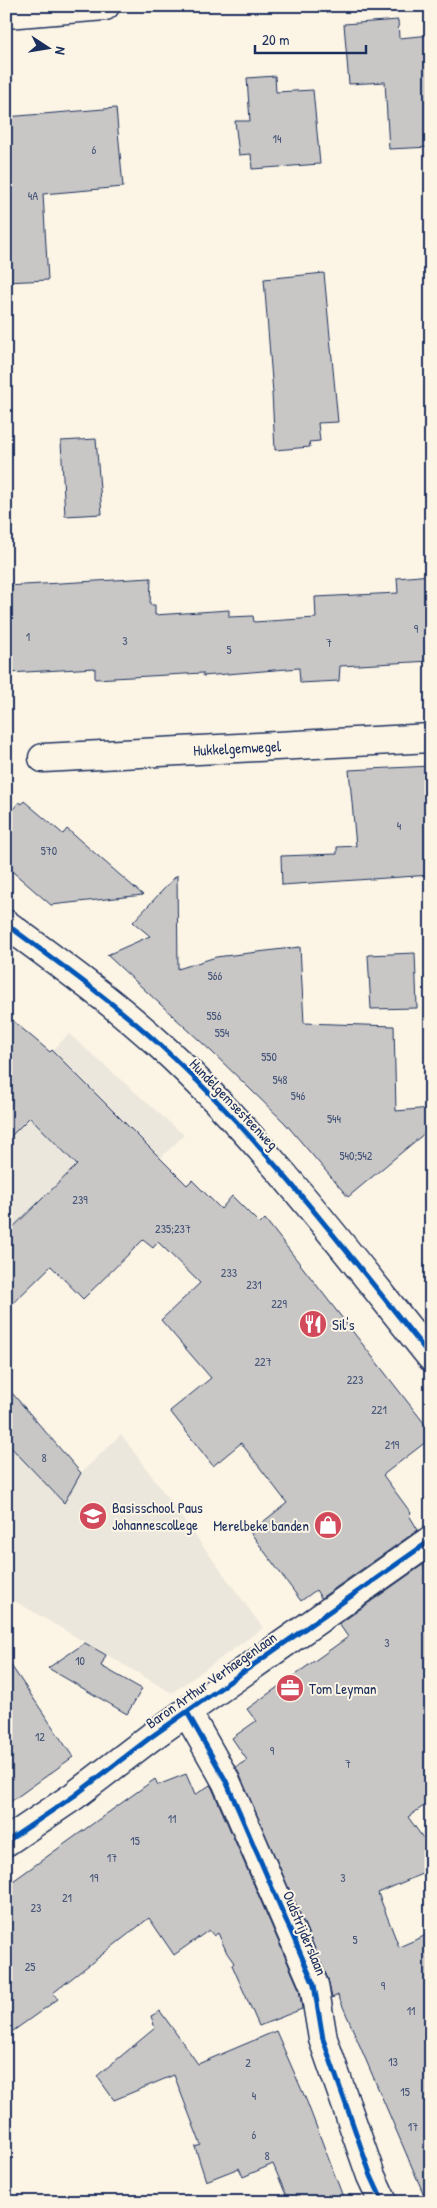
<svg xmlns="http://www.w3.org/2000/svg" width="437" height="2208" viewBox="0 0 437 2208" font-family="'Patrick Hand',sans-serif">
	<rect width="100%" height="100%" fill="#fcf5e5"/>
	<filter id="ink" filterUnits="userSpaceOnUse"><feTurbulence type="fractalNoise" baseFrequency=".02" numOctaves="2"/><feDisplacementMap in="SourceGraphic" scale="10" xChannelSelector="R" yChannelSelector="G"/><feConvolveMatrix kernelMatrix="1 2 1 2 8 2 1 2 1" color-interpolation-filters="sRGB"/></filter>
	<g filter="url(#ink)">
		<path fill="#ece7dc" d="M 69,1034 L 184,1135 L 6,1310 L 6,1096 Z
			M 6,1387 L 81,1473 L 121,1434 L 263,1628 L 172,1693 L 6,1596 Z"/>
		<path fill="#c8c7c6" stroke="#1b2f5e" d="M 398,20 L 399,38 L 431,35 L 431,147 L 389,149 L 385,82 L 349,84 L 344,24 Z
			M 275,76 L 276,92 L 313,90 L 320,164 L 252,169 L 251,154 L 239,155 L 235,121 L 250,121 L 247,78 Z
			M 116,108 L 123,187 L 43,194 L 48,280 L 6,282 L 6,117 Z
			M 324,273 L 338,422 L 318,423 L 320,441 L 309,442 L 310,447 L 275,450 L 272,393 L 273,393 L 264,279 Z
			M 96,439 L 102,514 L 65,516 L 61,441 Z
			M 431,575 L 431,661 L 340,666 L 339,681 L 300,683 L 299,668 L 203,676 L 203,673 L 95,679 L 95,668 L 9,673 L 6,586 L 151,578 L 150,605 L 155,605 L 155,615 L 229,610 L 229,617 L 253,616 L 254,622 L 316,618 L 315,597 L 398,593 L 397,578 Z
			M 431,766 L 431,875 L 282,885 L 281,856 L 337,854 L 337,847 L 356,846 L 349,770 Z
			M 24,801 L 63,834 L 67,829 L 143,895 L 51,905 L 6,866 L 6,818 L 19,802 L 22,804 Z
			M 177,875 L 178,969 L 216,957 L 300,947 L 304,1023 L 394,1026 L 396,1111 L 431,1108 L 431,1128 L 348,1197 L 285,1123 L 212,1052 L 107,955 L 150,936 L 133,922 Z
			M 415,953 L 417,1008 L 371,1009 L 368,955 Z
			M 6,1015 L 50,1052 L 52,1050 L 187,1185 L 192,1180 L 221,1209 L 232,1196 L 260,1224 L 265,1219 L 431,1432 L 431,1438 L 383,1475 L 411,1513 L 409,1515 L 418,1530 L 321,1598 L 316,1590 L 301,1601 L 250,1532 L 287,1503 L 241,1443 L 213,1466 L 170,1411 L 211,1378 L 161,1320 L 200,1283 L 158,1242 L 153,1248 L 143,1240 L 83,1299 L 51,1266 L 6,1310 L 6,1234 L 77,1165 L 30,1117 L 6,1141 Z
			M 6,1386 L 81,1473 L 64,1503 L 6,1442 Z
			M 431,1559 L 431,1801 L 408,1817 L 431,1849 L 431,1870 L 378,1893 L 399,1947 L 431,1933 L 431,2202 L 427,2202 L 338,1995 L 332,1998 L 328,1979 L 236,1767 L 247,1760 L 232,1738 L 256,1721 L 247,1709 L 348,1637 L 339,1624 Z
			M 85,1643 L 106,1655 L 101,1666 L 142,1689 L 127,1714 L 48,1668 Z
			M 6,1658 L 73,1757 L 6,1805 Z
			M 186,1774 L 195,1795 L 210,1785 L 212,1788 L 299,1989 L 302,2009 L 259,2026 L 232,1965 L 234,1963 L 227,1953 L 218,1933 L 214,1936 L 209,1930 L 174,1955 L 149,1918 L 53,1993 L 58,1999 L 6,2036 L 6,1886 L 155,1779 L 158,1785 Z
			M 160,2011 L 198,2064 L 276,2031 L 307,2102 L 345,2202 L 289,2202 L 273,2164 L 243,2177 L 239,2168 L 206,2181 L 195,2147 L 201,2145 L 174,2075 L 114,2100 L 97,2076 L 155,2028 L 151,2016 Z"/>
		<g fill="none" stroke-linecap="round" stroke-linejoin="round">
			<defs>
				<path id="minor" d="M 6,14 L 105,6
					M 43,758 L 431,738
					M 187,1712 L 226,1781 L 314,1985 L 323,2039 L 371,2176 L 383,2202
					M 6,1842 L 74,1796 L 151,1737 L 431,1540"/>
				<path id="major" d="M 6,924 C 59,963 112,1001 161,1046 C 262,1139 345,1250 431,1357"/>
			</defs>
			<use href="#minor" stroke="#1b2f5e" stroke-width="31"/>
			<use href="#major" stroke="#1b2f5e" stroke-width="31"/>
			<path stroke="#1b2f5e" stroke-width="3" stroke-dasharray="5 4" stroke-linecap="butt" d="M 6,778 L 14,774"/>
			<use href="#minor" stroke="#fcf5e5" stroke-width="28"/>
			<use href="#major" stroke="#fcf5e5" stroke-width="28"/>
			<defs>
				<path id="cycleway" d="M 6,924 C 59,963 112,1001 161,1046 C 262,1139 345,1250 431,1357
					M 187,1712 L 226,1781 L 314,1985 L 323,2039 L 371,2176 L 383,2202
					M 6,1842 L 74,1796 L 151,1737 L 431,1540"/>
			</defs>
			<use href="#cycleway" stroke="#fcf5e5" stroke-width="8"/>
			<use href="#cycleway" stroke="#0057b8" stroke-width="5"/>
		</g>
	</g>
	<defs>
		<symbol id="restaurant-disc" viewBox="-11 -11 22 22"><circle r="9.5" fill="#d1495b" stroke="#fcf5e5"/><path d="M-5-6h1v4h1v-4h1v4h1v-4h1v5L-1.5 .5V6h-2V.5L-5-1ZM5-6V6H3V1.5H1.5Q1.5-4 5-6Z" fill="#fff"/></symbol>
		<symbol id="school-disc" viewBox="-11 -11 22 22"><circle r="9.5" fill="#d1495b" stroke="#fcf5e5"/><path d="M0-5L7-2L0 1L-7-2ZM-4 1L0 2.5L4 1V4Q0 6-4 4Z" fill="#fff"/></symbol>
		<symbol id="shop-disc" viewBox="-11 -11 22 22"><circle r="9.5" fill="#d1495b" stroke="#fcf5e5"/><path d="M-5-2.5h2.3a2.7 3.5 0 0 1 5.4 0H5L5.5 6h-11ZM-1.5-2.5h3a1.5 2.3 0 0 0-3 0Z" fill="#fff"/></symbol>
		<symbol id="office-disc" viewBox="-11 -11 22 22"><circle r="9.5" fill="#d1495b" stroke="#fcf5e5"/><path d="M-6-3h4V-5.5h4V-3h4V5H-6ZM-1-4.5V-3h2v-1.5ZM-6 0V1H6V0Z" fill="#fff"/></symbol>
	</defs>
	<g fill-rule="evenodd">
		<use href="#restaurant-disc" x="297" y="1308" width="32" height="32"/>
		<use href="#school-disc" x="77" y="1500" width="32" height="32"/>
		<use href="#shop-disc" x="312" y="1509" width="32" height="32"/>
		<use href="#office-disc" x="274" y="1672" width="32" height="32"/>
	</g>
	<g text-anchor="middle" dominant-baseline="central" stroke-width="4" stroke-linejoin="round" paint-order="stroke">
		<g font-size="12" fill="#465578">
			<text x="277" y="138">14</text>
			<text x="94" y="149">6</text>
			<text x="33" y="195">4A</text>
			<text x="416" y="628">9</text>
			<text x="28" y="636">1</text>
			<text x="125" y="640">3</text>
			<text x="329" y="642">7</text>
			<text x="229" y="649">5</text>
			<text x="399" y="825">4</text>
			<text x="49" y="850">570</text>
			<text x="215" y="975">566</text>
			<text x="214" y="1015">556</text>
			<text x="222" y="1032">554</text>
			<text x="269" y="1056">550</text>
			<text x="280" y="1079">548</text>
			<text x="298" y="1095">546</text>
			<text x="334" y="1118">544</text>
			<text x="356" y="1155">540;542</text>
			<text x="80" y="1199">239</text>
			<text x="173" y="1228">235;237</text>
			<text x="229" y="1272">233</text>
			<text x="254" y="1284">231</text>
			<text x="279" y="1303">229</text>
			<text x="263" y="1361">227</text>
			<text x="355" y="1379">223</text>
			<text x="379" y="1409">221</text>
			<text x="392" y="1444">219</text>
			<text x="44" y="1457">8</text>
			<text x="387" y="1642">3</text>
			<text x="80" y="1660">10</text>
			<text x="40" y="1736">12</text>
			<text x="272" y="1750">9</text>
			<text x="348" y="1763">7</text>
			<text x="172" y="1818">11</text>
			<text x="135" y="1840">15</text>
			<text x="112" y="1857">17</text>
			<text x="94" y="1877">19</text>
			<text x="343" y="1877">3</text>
			<text x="67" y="1897">21</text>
			<text x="36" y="1907">23</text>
			<text x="355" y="1939">5</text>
			<text x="30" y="1966">25</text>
			<text x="383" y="1985">9</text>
			<text x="411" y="2010">11</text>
			<text x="393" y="2061">13</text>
			<text x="248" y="2062">2</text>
			<text x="405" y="2091">15</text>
			<text x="254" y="2095">4</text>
			<text x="413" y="2126">17</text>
			<text x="254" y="2134">6</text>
			<text x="267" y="2155">8</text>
		</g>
		<g font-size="15" fill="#1b2f5e" stroke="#fcf5e5">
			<text transform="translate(237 748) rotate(-3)">Hukkelgemwegel</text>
			<text transform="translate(234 1104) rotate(46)">Hundelgemsesteenweg</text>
			<text transform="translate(211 1680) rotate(-35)">Baron Arthur Verhaegenlaan</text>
			<text transform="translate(305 1933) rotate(67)">Oudstrijderslaan</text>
		</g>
		<g font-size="15" fill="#1b2f5e" stroke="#fcf5e5" text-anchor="start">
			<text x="332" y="1324">Sil's</text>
			<text x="112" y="1507">Basisschool Paus<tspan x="112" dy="17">Johannescollege</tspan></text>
			<text x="309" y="1525" text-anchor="end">Merelbeke banden</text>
			<text x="309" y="1688">Tom Leyman</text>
		</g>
	</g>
	<rect width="437" height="2208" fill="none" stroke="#fcf5e5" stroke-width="25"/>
	<rect x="12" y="12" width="412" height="2183" fill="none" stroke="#1b2f5e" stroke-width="2" filter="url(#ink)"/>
	<g transform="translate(48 48) rotate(102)" stroke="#fcf5e5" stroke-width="4" paint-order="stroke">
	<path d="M0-4L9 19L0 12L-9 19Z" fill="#1b2f5e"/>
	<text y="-8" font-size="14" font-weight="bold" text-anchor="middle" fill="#1b2f5e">N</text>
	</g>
	<path d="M255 45v8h111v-8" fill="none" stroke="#1b2f5e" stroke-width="2.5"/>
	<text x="262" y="45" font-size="15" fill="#1b2f5e" stroke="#fcf5e5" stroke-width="4" paint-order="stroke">20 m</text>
</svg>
